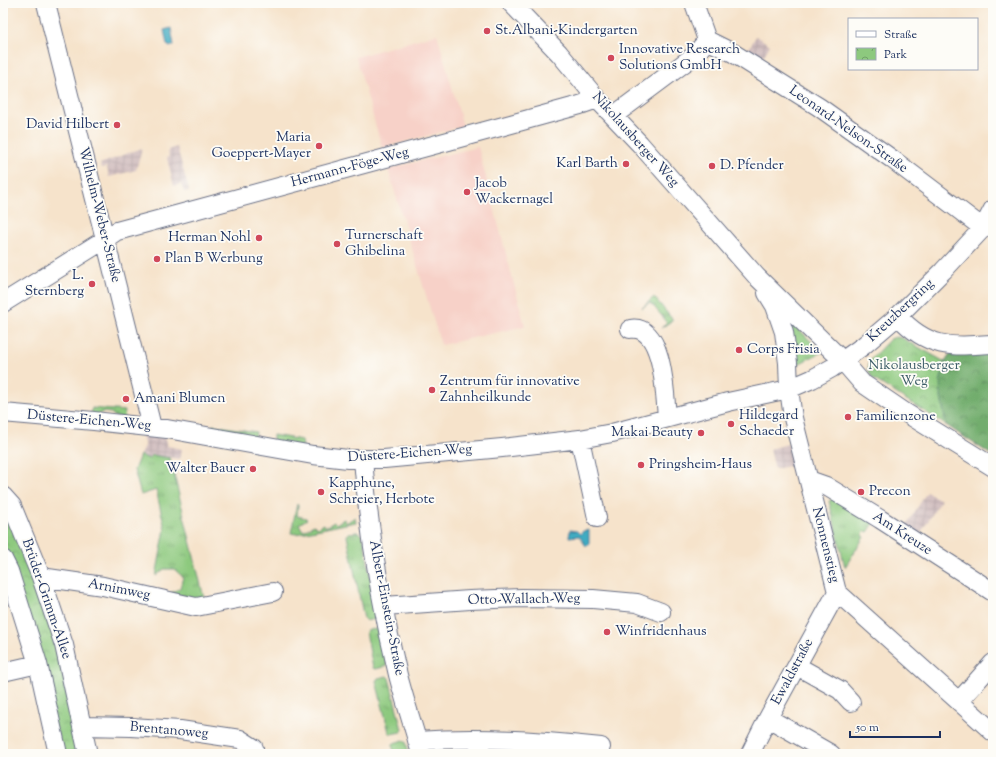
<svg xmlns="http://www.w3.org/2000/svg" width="996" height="757" viewBox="0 0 996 757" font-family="'Sorts Mill Goudy',serif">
	<defs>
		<pattern id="industrial-grid" width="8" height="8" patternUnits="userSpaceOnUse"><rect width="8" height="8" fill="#d2bfc0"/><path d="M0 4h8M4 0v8" fill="none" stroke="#b4a4a7"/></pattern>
		<pattern id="grass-tufts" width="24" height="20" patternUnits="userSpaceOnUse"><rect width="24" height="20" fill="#8dc97e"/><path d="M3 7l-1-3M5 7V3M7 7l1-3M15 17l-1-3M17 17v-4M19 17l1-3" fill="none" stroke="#72a46a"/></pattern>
		<pattern id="forest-crowns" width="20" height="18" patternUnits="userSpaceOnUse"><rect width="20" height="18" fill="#72ad6d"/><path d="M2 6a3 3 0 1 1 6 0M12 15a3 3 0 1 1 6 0" fill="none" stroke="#5d8d5d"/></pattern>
		<pattern id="park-crowns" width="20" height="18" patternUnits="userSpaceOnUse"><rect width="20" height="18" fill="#8dc97e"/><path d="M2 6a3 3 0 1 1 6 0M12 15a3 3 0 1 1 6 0" fill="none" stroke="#72a46a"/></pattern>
	</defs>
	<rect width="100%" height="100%" fill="#fdfcf7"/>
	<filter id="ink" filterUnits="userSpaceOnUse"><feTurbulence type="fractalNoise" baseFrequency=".025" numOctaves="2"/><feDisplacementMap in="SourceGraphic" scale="8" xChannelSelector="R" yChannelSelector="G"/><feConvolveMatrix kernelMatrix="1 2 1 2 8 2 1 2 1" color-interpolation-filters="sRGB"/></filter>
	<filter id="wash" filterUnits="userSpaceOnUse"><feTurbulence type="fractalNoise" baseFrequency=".012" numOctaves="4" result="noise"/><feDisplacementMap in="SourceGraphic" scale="16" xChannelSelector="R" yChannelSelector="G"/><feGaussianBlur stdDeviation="0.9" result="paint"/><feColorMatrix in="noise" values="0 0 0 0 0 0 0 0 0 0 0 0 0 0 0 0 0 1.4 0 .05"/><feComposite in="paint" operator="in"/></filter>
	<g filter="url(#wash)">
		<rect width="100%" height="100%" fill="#f6e3cb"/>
		<path fill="#f7d1c8" d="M 437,34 L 463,126 L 382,148 L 356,57 Z
			M 478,147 L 525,326 L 441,345 L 388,169 Z"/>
		<path fill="url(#industrial-grid)" d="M 756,36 L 770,45 L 760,62 L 746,54 Z
			M 177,147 L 189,191 L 184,192 L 181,184 L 174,186 L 167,158 L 169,157 L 168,150 Z
			M 142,148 L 136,170 L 109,177 L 107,167 L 102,168 L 100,164 Z
			M 142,435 L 165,438 L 167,446 L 182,449 L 180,459 L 152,455 L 149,459 L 140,455 L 145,446 Z
			M 788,444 L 793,465 L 775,469 L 770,449 Z
			M 927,492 L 941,500 L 920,534 L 906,526 Z"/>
		<path fill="url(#grass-tufts)" stroke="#547c6e" d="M 654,297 L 673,320 L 661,328 L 667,322 L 650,302 L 642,308 Z
			M 786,317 L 822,352 L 798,364 Z
			M 92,408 L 125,411 L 124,418 L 115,417 L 111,413 L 102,412 L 97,416 L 91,415 Z
			M 213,425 L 256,432 L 255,439 L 247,437 L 244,433 L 232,430 L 224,433 L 212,431 Z
			M 273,435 L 302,440 L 303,447 L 273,442 Z
			M 140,455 L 149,459 L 152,455 L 170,458 L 205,602 L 171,593 L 180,588 L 183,577 L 174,569 L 164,569 L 156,576 L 165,529 L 156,490 L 141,495 L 134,470 Z
			M 834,498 L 874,523 L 868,532 L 865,531 L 862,536 L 864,537 L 845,567 L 829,501 Z
			M 297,504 L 298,505 L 297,516 L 306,518 L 307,519 L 299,524 L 303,531 L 314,525 L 317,528 L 324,524 L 326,527 L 334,522 L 336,524 L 344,519 L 346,523 L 355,517 L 356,522 L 296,534 L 291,533 Z
			M 357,532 L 361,534 L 364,540 L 377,617 L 375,619 L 366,621 L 364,619 L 347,536 L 348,533 Z
			M 377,629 L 380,630 L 387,666 L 376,669 L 373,668 L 366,632 L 367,630 Z
			M 387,676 L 389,678 L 402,730 L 401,732 L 391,734 L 389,732 L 376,681 L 378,678 Z
			M 403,740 L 406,742 L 409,754 L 395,754 L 392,745 L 394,743 Z"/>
		<path fill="url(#forest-crowns)" stroke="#466e66" d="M 954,349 L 993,349 L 993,456 L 946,425 L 941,397 L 940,382 L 945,362 Z"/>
		<path fill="url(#park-crowns)" stroke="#547c6e" d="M 896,337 L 902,338 L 945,362 L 940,382 L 941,397 L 946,425 L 872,378 L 868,369 L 869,364 L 871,359 L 890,339 Z
			M 3,506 L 47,609 L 82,754 L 62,754 L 13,569 L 3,547 Z"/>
		<path fill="#41abc1" stroke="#2e6d90" d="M 171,28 L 174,45 L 170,47 L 167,45 L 164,30 Z
			M 570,530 L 577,531 L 580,534 L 583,531 L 589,530 L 589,545 L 586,546 L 579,536 L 569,537 Z"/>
	</g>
	<g filter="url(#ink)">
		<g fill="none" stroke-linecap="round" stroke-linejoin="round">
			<defs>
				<path id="minor" d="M 46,3 L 152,427
					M 511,3 L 559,53 L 597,99 L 640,144 L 757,277 L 843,361 L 862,383 L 906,413 L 993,467
					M 694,3 L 707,40 L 733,53 L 819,107 L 892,159 L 983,228
					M 613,116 L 695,55 L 707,40
					M 767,293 L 775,306 L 784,332 L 788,363 L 789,389 L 793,418 L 837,592 L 993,732
					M 3,303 L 96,245 L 117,231 L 511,124 L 580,105 L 597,99
					M 898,316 C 928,349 951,347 993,344
					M 630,329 C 664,323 665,396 667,418
					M 3,413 L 94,421 L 167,429 L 313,455 L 348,459 L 384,459 L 502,448 L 580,439 L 612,433 L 728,402 L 789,389 L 812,379 L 832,368 L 863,346 L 898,316 L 943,271 L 983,228 L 993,209
					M 580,439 L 597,518
					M 363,460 C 369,532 381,605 398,675 C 405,702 414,728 421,754
					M 809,480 L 826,486 L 880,519 L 993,592
					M 3,496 L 12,506 L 41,577 L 64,645 L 88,754
					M 3,559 L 9,571 L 38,664 L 58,754
					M 41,577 L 103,586 L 196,607 L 273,592
					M 384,606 L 470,600 L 521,598 L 593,599 L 637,603 L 661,612
					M 797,666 L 840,690 L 851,702
					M 3,672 L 38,664
					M 959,701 L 993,663
					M 768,718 L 831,754
					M 82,726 L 131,727 L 180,730 L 240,739 L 254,748
					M 417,741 C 479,736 540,740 601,747
					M 750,754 L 768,718 L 837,592"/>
			</defs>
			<use href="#minor" stroke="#686e84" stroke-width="20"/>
			<use href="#minor" stroke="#fff" stroke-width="18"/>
		</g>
	</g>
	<g fill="#d1495b" stroke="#fdfcf7" stroke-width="1.5">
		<circle cx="487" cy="31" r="4"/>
		<circle cx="611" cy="58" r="4"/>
		<circle cx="117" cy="125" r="4"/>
		<circle cx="319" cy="146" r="4"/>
		<circle cx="626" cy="164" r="4"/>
		<circle cx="712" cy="166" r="4"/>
		<circle cx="467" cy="192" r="4"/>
		<circle cx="259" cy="238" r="4"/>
		<circle cx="337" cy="244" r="4"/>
		<circle cx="157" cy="259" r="4"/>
		<circle cx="92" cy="284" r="4"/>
		<circle cx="739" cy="350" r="4"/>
		<circle cx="432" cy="390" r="4"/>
		<circle cx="126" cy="399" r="4"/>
		<circle cx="848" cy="417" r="4"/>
		<circle cx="731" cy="424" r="4"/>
		<circle cx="701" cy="433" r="4"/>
		<circle cx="641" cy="465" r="4"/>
		<circle cx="253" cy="469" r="4"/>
		<circle cx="321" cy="492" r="4"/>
		<circle cx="861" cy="492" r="4"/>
		<circle cx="607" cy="632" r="4"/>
	</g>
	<g text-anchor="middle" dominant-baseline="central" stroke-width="3.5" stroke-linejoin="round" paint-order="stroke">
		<g font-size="14" fill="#1b2f5e" stroke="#fdfcf7" text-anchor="start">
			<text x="495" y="31">St.Albani-Kindergarten</text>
			<text x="619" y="50">Innovative Research<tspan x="619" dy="16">Solutions GmbH</tspan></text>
			<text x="109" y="125" text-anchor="end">David Hilbert</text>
			<text x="311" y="138" text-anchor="end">Maria<tspan x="311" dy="16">Goeppert-Mayer</tspan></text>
			<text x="618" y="164" text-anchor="end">Karl Barth</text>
			<text x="720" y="166">D. Pfender</text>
			<text x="475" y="184">Jacob<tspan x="475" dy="16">Wackernagel</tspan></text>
			<text x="345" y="236">Turnerschaft<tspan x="345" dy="16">Ghibelina</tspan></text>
			<text x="251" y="238" text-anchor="end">Herman Nohl</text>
			<text x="165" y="259">Plan B Werbung</text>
			<text x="84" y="276" text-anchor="end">L.<tspan x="84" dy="16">Sternberg</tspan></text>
			<text x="747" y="350">Corps Frisia</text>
			<text x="440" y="382">Zentrum für innovative<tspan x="440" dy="16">Zahnheilkunde</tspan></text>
			<text x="134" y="399">Amani Blumen</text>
			<text x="739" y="416">Hildegard<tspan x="739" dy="16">Schaeder</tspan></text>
			<text x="856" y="417">Familienzone</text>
			<text x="693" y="433" text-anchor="end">Makai Beauty</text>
			<text x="649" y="465">Pringsheim-Haus</text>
			<text x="245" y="469" text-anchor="end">Walter Bauer</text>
			<text x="329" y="484">Kapphune,<tspan x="329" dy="16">Schreier, Herbote</tspan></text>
			<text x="869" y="492">Precon</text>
			<text x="615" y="632">Winfridenhaus</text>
		</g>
		<g font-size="14" fill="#1b2f5e" stroke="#fdfcf7">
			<text transform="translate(848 130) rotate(35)">Leonard-Nelson-Straße</text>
			<text transform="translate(635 140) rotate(48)">Nikolausberger Weg</text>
			<text transform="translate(350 168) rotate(-15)">Hermann-Föge-Weg</text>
			<text transform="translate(99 215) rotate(76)">Wilhelm-Weber-Straße</text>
			<text transform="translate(901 311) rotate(-43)">Kreuzbergring</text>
			<text transform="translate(89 421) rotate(5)">Düstere-Eichen-Weg</text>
			<text transform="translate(410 454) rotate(-4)">Düstere-Eichen-Weg</text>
			<text transform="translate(902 534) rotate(33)">Am Kreuze</text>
			<text transform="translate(825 545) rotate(76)">Nonnenstieg</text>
			<text transform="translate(119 590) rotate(11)">Arnimweg</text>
			<text transform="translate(46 599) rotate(71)">Brüder-Grimm-Allee</text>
			<text transform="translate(524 600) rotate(-1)">Otto-Wallach-Weg</text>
			<text transform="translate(386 608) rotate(79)">Albert-Einstein-Straße</text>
			<text transform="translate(793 672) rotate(-62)">Ewaldstraße</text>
			<text transform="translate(169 731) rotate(5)">Brentanoweg</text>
		</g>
		<g font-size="14" fill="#3d5d68" stroke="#fdfcf7">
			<text x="914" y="366">Nikolausberger<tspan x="914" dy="16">Weg</tspan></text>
		</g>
	</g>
	<rect width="996" height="757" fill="none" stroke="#fdfcf7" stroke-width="16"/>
	<rect x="848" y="18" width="130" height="52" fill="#fdfcf7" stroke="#a3aaba"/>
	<rect x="856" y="31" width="20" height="6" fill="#ffffff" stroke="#a3aaba"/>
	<text x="884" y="38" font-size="12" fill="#1b2f5e">Straße</text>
	<rect x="856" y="48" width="20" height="12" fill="url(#park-crowns)" stroke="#a3aaba"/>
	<text x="884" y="58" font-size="12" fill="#1b2f5e">Park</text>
	<path d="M850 731v6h90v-6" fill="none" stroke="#1b2f5e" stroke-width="2"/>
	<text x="856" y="731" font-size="12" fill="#1b2f5e" stroke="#fdfcf7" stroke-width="3" paint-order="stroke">50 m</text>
</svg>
